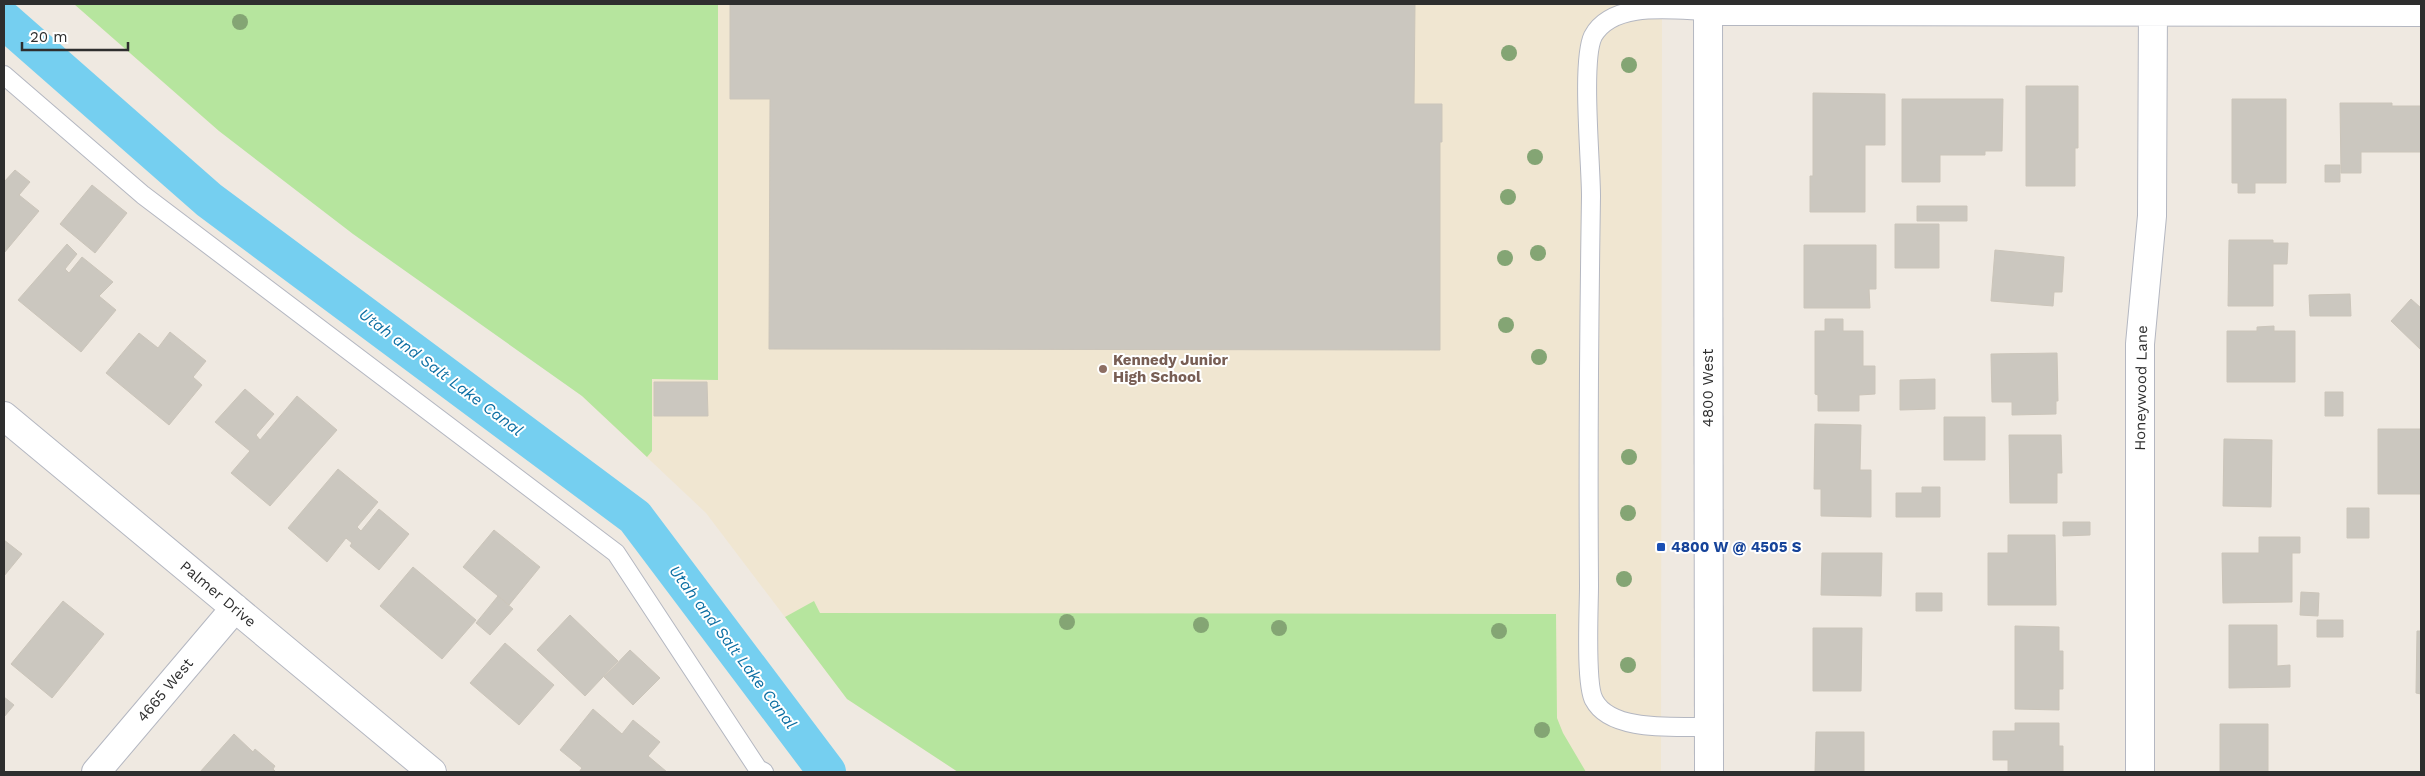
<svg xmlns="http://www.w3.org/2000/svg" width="2425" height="776" viewBox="0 0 2425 776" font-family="'Work Sans',sans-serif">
	<rect width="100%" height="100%" fill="#efe9e1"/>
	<path fill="#f0e6d1" d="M 74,4 L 1662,4 L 1661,772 L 958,772 L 847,699 L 706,513 L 582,396 L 219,131 Z"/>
	<path fill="#b6e59e" d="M 74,4 L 718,4 L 718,380 L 652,379 L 652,451 L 647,457 L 582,396 L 353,234 L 219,131 Z
		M 814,601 L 820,613 L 1556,614 L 1557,718 L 1563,733 L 1586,772 L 958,772 L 847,699 L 785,617 Z"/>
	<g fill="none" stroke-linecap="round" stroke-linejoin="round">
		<path stroke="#75cff0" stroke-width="38" d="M 4,20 L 209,200 L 635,517 L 827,772"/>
	</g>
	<path fill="#cbc7bf" stroke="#cbc5ba" d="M 730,4 L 1415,4 L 1414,104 L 1442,104 L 1442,142 L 1440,142 L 1440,350 L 769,349 L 770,99 L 730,99 Z
		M 2026,86 L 2078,86 L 2078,148 L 2075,148 L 2075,186 L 2026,186 Z
		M 1813,93 L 1885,94 L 1885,145 L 1865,145 L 1865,212 L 1810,212 L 1810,176 L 1813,176 Z
		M 1902,99 L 2003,99 L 2002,151 L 1985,151 L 1985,155 L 1940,155 L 1940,182 L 1902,182 Z
		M 2232,99 L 2286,99 L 2286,183 L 2255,183 L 2255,193 L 2238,193 L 2238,183 L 2232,183 Z
		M 2340,103 L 2392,103 L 2392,106 L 2421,106 L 2421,152 L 2361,152 L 2361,173 L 2341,173 Z
		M 2325,165 L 2340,165 L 2340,182 L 2325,182 Z
		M 15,170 L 30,182 L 19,195 L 39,211 L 4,253 L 4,182 Z
		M 92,185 L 127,213 L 95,253 L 60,224 Z
		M 1917,206 L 1967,206 L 1967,221 L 1917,221 Z
		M 1895,224 L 1939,224 L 1939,268 L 1895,268 Z
		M 2229,240 L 2273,240 L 2273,243 L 2288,243 L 2287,264 L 2273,264 L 2273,306 L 2228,306 Z
		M 67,244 L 77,254 L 65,269 L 69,273 L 82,257 L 113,282 L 99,296 L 116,310 L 81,352 L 18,300 Z
		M 1804,245 L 1876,245 L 1876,289 L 1869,289 L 1870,308 L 1804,308 Z
		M 1995,250 L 2064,257 L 2062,292 L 2054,292 L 2053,306 L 1991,301 Z
		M 2350,294 L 2351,316 L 2310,316 L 2309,295 Z
		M 2411,299 L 2421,308 L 2421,350 L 2391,321 Z
		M 1825,319 L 1843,319 L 1843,331 L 1863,331 L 1863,366 L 1875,366 L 1875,394 L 1859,395 L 1859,411 L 1818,411 L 1818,395 L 1815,394 L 1815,331 L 1825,331 Z
		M 2274,326 L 2274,331 L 2295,331 L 2295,382 L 2227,382 L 2227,331 L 2257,331 L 2257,327 Z
		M 170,332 L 206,361 L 193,377 L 202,385 L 169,425 L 106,373 L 139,333 L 158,348 Z
		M 2057,353 L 2058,401 L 2056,401 L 2056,414 L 2012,415 L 2012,402 L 1992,402 L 1991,354 Z
		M 1935,379 L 1935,409 L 1900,410 L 1900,380 Z
		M 654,382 L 707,382 L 708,416 L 654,416 Z
		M 245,389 L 274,414 L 256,435 L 260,440 L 297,396 L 337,430 L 270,506 L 231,473 L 250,451 L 215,422 Z
		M 2325,392 L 2343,392 L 2343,416 L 2325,416 Z
		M 1944,417 L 1985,417 L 1985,460 L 1944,460 Z
		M 1815,424 L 1861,425 L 1860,470 L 1871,470 L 1871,517 L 1821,516 L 1821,489 L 1814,489 Z
		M 2378,429 L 2421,429 L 2421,494 L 2378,494 Z
		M 2009,435 L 2061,435 L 2062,473 L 2057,473 L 2057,503 L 2010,503 Z
		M 2224,439 L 2272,440 L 2271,507 L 2223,506 Z
		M 338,469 L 378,502 L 357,527 L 361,531 L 379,509 L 409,534 L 379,570 L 350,546 L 352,543 L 346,538 L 327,562 L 288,528 Z
		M 1922,487 L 1940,487 L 1940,517 L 1896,517 L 1896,493 L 1922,493 Z
		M 2347,508 L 2369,508 L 2369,538 L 2347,538 Z
		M 2063,522 L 2090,522 L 2090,535 L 2063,536 Z
		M 494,530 L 540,567 L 509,605 L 463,567 Z
		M 2008,535 L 2055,535 L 2056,605 L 1988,605 L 1988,553 L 2008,553 Z
		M 2259,537 L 2300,537 L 2300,553 L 2292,553 L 2292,602 L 2223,603 L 2222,553 L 2259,553 Z
		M 4,540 L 22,554 L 4,576 Z
		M 1822,553 L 1882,553 L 1881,596 L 1821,595 Z
		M 413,567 L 476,620 L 442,659 L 380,606 Z
		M 2301,592 L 2319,593 L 2318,616 L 2300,615 Z
		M 1916,593 L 1942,593 L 1942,611 L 1916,611 Z
		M 498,596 L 513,609 L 490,635 L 476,623 Z
		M 63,601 L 104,634 L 52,698 L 11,664 Z
		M 570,615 L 618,661 L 585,696 L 537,650 Z
		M 2317,620 L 2343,620 L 2343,637 L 2317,637 Z
		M 2229,625 L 2277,625 L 2277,666 L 2290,665 L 2290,687 L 2229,688 Z
		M 2015,626 L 2059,627 L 2059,651 L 2063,651 L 2063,689 L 2059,689 L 2059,710 L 2015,709 Z
		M 1813,628 L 1862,628 L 1861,691 L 1813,691 Z
		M 2417,631 L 2421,631 L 2421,694 L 2416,693 Z
		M 505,643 L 554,685 L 519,725 L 470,683 Z
		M 630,650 L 660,678 L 633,705 L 604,677 Z
		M 4,697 L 14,705 L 4,717 Z
		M 593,709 L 622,734 L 633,720 L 660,742 L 648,756 L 667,772 L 579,772 L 582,768 L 560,750 Z
		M 2015,723 L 2059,723 L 2059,746 L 2063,746 L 2063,772 L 2008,772 L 2008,760 L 1993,760 L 1993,731 L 2015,731 Z
		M 2220,724 L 2268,724 L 2268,772 L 2220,772 Z
		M 1816,732 L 1864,732 L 1864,772 L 1815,772 Z
		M 234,734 L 253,752 L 255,749 L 275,766 L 273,769 L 276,772 L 200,772 Z"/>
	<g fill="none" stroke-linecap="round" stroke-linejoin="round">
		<defs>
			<path id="service" d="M 1708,11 C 1674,10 1613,0 1593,36 C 1581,61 1591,163 1591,196 C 1589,326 1588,456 1589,586 C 1589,608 1585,684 1594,700 C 1611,733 1678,726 1709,727
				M 4,75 L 143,195 L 616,553 L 758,769 L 764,772"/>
			<path id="minor" d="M 1708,11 L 2421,12
				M 4,416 L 432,772
				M 96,772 L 235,608
				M 2140,772 L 2140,344 L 2152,216 L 2153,4"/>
			<path id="secondary" d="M 1708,4 L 1709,772"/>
		</defs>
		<use href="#service" stroke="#b4b7c1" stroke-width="20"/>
		<use href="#minor" stroke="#b4b7c1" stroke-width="30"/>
		<use href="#secondary" stroke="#b4b7c1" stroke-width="30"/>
		<use href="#service" stroke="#fff" stroke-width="18"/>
		<use href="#minor" stroke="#fff" stroke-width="28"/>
		<use href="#secondary" stroke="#fff" stroke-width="28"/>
	</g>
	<g fill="#84a574">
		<circle cx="240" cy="22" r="8"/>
		<circle cx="1509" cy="53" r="8"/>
		<circle cx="1629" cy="65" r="8"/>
		<circle cx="1535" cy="157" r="8"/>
		<circle cx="1508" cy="197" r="8"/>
		<circle cx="1538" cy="253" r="8"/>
		<circle cx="1505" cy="258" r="8"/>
		<circle cx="1506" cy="325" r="8"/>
		<circle cx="1539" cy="357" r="8"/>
		<circle cx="1629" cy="457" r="8"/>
		<circle cx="1628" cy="513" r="8"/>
		<circle cx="1624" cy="579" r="8"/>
		<circle cx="1067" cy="622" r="8"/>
		<circle cx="1201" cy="625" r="8"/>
		<circle cx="1279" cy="628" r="8"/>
		<circle cx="1499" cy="631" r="8"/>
		<circle cx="1628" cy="665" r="8"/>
		<circle cx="1542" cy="730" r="8"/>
	</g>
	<circle fill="#8d6e63" stroke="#fff" stroke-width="2" cx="1103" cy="369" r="5"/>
	<rect fill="#1a4fb4" stroke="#fff" stroke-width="2" x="1656" y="542" width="10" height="10" rx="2.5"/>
	<g text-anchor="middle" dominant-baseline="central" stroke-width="4" stroke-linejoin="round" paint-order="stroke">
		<g font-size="15" font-weight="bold" fill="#785e54" stroke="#fff" text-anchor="start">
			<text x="1113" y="360">Kennedy Junior<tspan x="1113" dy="17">High School</tspan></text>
		</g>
		<g font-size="15" fill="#2e2e2e" stroke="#fff">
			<text transform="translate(1708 388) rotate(-90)">4800 West</text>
			<text transform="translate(2141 388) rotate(-89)">Honeywood Lane</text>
			<text transform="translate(218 594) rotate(40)">Palmer Drive</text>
			<text transform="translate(165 690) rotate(-50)">4665 West</text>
		</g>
		<g font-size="15" font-weight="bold" fill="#164399" stroke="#fff" text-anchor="start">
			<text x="1671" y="547">4800 W @ 4505 S</text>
		</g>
		<g font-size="16" font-style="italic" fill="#0d6fa3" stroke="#fff">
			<text transform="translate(441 372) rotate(37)">Utah and Salt Lake Canal</text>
			<text transform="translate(733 647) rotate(53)">Utah and Salt Lake Canal</text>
		</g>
	</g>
	<rect width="2425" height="776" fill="none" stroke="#2e2e2e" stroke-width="10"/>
	<path d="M22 42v8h106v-8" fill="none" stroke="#2e2e2e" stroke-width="2.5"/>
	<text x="30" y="42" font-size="15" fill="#2e2e2e" stroke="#ffffff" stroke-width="4" paint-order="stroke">20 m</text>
</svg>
